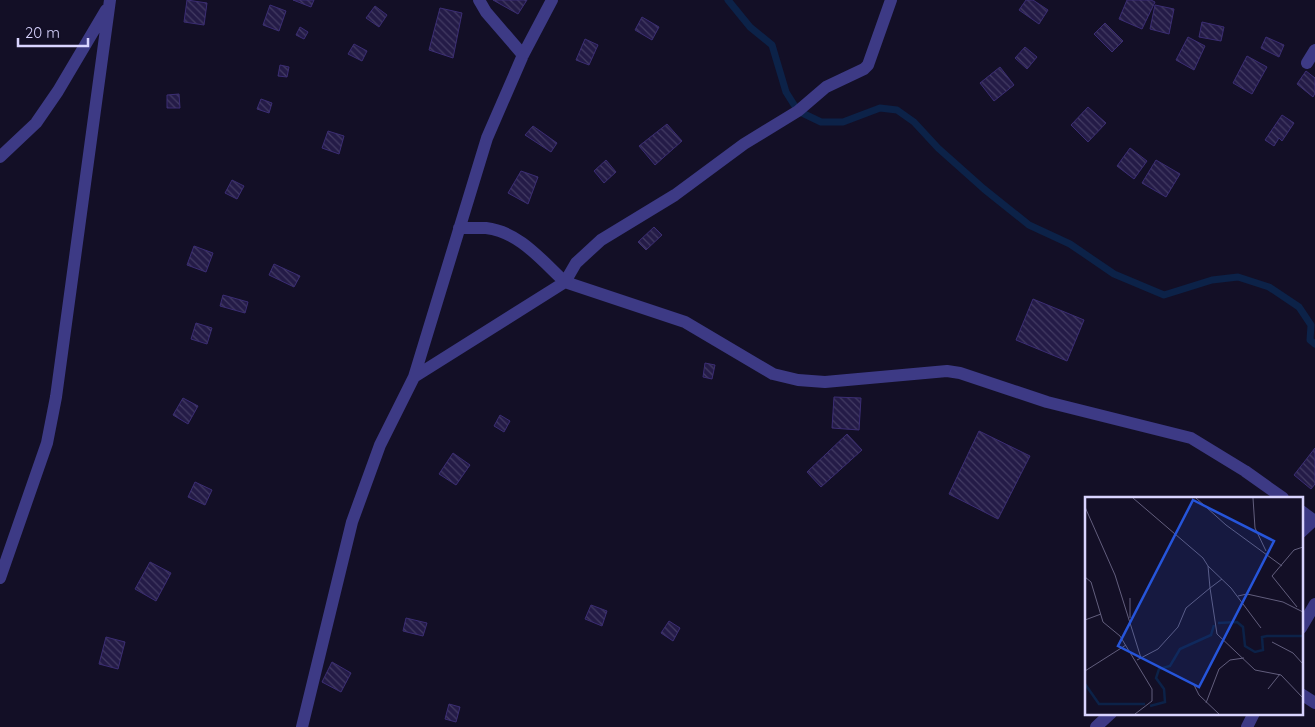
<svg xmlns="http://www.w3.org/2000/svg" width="1315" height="727" viewBox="0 0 1315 727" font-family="Quicksand,sans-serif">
	<defs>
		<pattern id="building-back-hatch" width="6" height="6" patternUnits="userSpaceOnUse" patternTransform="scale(1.25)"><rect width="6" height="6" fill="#241b47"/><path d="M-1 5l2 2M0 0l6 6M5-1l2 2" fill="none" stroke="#433b63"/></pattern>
	</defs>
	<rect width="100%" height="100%" fill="#130f26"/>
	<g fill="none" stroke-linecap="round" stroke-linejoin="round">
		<path stroke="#0c2248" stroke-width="7" d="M 728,0 L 750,27 L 772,45 L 786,92 L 798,111 L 821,122 L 843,122 L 880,108 L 897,110 L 914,122 L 938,148 L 984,189 L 1029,225 L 1070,244 L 1114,274 L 1164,295 L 1212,280 L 1238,277 L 1269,287 L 1299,307 L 1311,325 L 1310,340 L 1315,344"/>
	</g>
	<path fill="url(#building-back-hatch)" stroke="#3b2d73" d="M 187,0 L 207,3 L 204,25 L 184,22 Z
		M 293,0 L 314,0 L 311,7 Z
		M 493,0 L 527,0 L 518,14 Z
		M 1026,0 L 1033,0 L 1048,10 L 1039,24 L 1019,10 Z
		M 1127,0 L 1151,0 L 1155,2 L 1142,29 L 1119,19 Z
		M 270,5 L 286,11 L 279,31 L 263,25 Z
		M 1155,5 L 1174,9 L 1169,34 L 1150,29 Z
		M 375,6 L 387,15 L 379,27 L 366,18 Z
		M 440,8 L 462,13 L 453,58 L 429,50 Z
		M 642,17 L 659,27 L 652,40 L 635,30 Z
		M 1202,22 L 1224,27 L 1221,41 L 1199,37 Z
		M 1105,23 L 1123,41 L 1112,52 L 1094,34 Z
		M 300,27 L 308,32 L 304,39 L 296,35 Z
		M 1188,37 L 1205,46 L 1194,70 L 1176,60 Z
		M 1266,37 L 1284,45 L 1279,57 L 1261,48 Z
		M 585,39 L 598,45 L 589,65 L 576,60 Z
		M 354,44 L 367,51 L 362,61 L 348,54 Z
		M 1025,47 L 1037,57 L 1027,69 L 1015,58 Z
		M 1247,56 L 1267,67 L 1252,94 L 1233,83 Z
		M 280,65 L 289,67 L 287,77 L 278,76 Z
		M 1000,67 L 1014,85 L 994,101 L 980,83 Z
		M 1306,71 L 1315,78 L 1315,93 L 1313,97 L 1297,84 Z
		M 179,94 L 180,108 L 167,108 L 167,95 Z
		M 261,99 L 272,103 L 269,113 L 257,109 Z
		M 1088,107 L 1106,123 L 1088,142 L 1071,125 Z
		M 1282,115 L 1294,123 L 1282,141 L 1279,138 L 1274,146 L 1265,140 Z
		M 667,124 L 682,141 L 655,165 L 639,146 Z
		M 533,126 L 557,143 L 551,152 L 525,135 Z
		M 328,131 L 344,136 L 339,154 L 322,148 Z
		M 1130,148 L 1147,161 L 1134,179 L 1117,166 Z
		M 606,160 L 616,172 L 604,183 L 594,171 Z
		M 1156,160 L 1180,174 L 1166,197 L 1142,183 Z
		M 521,171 L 538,177 L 528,204 L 508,193 Z
		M 232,180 L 244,186 L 237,199 L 225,193 Z
		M 654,227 L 662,235 L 646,250 L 638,242 Z
		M 194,246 L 213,253 L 206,272 L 187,265 Z
		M 274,264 L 300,276 L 294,287 L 269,275 Z
		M 223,295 L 248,302 L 245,313 L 220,306 Z
		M 1033,299 L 1084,320 L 1067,361 L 1016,340 Z
		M 196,323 L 212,328 L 207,344 L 191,339 Z
		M 705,363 L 715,365 L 712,379 L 703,377 Z
		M 834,397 L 861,398 L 859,430 L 832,428 Z
		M 183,398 L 198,406 L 188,424 L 173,415 Z
		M 500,415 L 510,421 L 504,432 L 494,426 Z
		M 979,431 L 1030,456 L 998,519 L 949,494 Z
		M 847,434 L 862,450 L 821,487 L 807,472 Z
		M 1315,448 L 1315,484 L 1311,489 L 1294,475 Z
		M 453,453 L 470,465 L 456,485 L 439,474 Z
		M 195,482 L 212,490 L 205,505 L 188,497 Z
		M 150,562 L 171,573 L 156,601 L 135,589 Z
		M 591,605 L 607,611 L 602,626 L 585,619 Z
		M 406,618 L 427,623 L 423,636 L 403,631 Z
		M 669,621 L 680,628 L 673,641 L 661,633 Z
		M 106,637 L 125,642 L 118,669 L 99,664 Z
		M 332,662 L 351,673 L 341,692 L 322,682 Z
		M 449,704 L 460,707 L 456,722 L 445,719 Z"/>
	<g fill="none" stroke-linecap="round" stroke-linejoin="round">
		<path stroke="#3d3a85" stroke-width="12" d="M 479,0 L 486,12 L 523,55
			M 1307,63 L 1315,50
			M 0,157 L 36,123 L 58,91 L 106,10
			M 459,228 C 468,228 477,228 486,228 C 520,232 542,261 565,282 L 576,263 L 601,240 L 675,195 L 744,144 L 798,111 L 826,87 L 864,69 L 868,65 L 891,0
			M 414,377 L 487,138 L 523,55 L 552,0
			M 1301,511 L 1315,521
			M 1301,532 L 1314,520
			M 0,578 L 47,443 L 56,397 L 110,0
			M 1301,628 L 1315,604
			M 1301,694 L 1315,703
			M 302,727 L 352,522 L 380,445 L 414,377 L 565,282 L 685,322 L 773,374 L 798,380 L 825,382 L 947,371 L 960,373 L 1047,402 L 1191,438 L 1245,471 L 1283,498
			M 1096,727 L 1111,713
			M 1247,727 L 1254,713"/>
	</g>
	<g transform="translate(1085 497)">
		<rect width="218" height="218" fill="#130f26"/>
		<path fill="none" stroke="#0c2248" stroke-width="2.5" d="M 133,126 L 152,125 L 158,130 L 160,149 L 170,155 L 178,153 L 177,140 L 182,139 L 218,139M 0,187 L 14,207 L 60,207M 65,209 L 80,205 L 79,192 L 71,181 L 74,172 L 85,169 L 95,152 L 126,138 L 129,128"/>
		<path fill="none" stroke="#625e7d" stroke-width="1" d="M 48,1 L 118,61 L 123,69 L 125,91 L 101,111 L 93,130 L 73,152 L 52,163M 111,1 L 141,28 L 197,69M 168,1 L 170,31 L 181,54M 0,10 L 30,78 L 56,161M 123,69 L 146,91 L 176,131M 0,80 L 6,85 L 18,125 L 35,139 L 67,192 L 67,204 L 50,217M 137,82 L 125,91 L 132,137 L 170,173 L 196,178 L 218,201M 153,99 L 162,97 L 198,105 L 218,115M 212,110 L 187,79 L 209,53 L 218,50M 45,121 L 45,101M 0,123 L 16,117M 187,145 L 208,156 L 218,167M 0,174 L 41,148M 108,186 L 114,198 L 134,217M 183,192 L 195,177M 121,206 L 134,172 L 145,163 L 159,161"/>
		<path fill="#2655da" fill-opacity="0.15" stroke="#2655da" stroke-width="2.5" d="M 108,3 L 189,44 L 114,190 L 33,149 Z"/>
		<rect width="218" height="218" fill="none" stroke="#d9d4ff" stroke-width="2.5"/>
	</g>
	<path d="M18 38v8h70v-8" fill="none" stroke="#d9d4ff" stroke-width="2.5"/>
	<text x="25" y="38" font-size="15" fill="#d9d4ff" stroke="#130f26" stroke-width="4" paint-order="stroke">20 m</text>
</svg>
